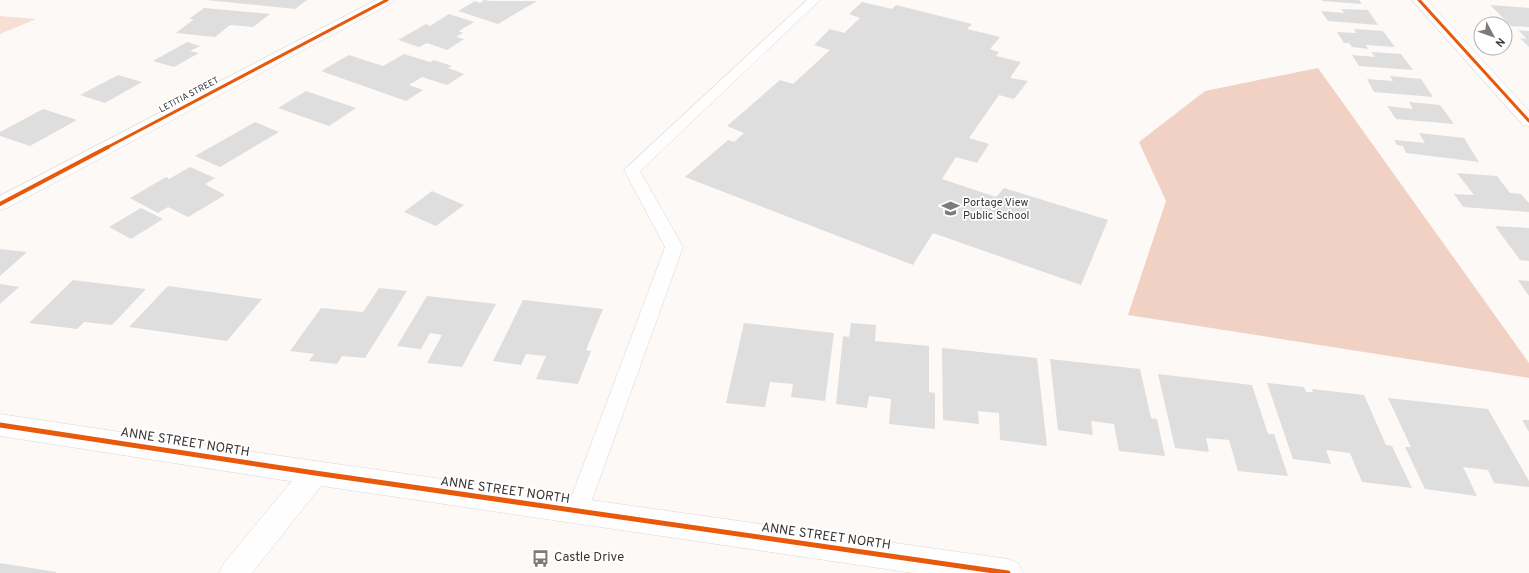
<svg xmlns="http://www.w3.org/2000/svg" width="1529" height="573" viewBox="0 0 1529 573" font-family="Overpass,sans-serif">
	<rect width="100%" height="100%" fill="#fdf9f7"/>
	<path fill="#f6dfd4" d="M 0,16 L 36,19 L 0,34 Z"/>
	<path fill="#f1d1c4" d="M 1318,68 L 1529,363 L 1529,378 L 1128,315 L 1166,201 L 1139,142 L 1205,91 Z"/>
	<path fill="#dfdede" d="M 206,0 L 307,0 L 295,9 Z
		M 484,0 L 491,1 L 537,1 L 498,24 L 458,11 L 475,1 L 480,3 Z
		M 1322,0 L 1359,0 L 1362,4 L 1322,1 Z
		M 862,2 L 892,9 L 896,5 L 972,24 L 967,29 L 1000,37 L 990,49 L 999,52 L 996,56 L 1021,62 L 1010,78 L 1028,81 L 1014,99 L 999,95 L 969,138 L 989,144 L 977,163 L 956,157 L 942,179 L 996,197 L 1004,188 L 1108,220 L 1081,285 L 933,233 L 913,265 L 685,177 L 728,140 L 734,142 L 744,133 L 727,126 L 780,80 L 793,84 L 830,50 L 814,45 L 830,29 L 844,33 L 860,18 L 849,14 Z
		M 1490,5 L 1529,8 L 1529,27 L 1511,26 Z
		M 204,8 L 270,14 L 253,27 L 230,25 L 215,37 L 176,33 L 194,19 L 189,19 Z
		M 1341,9 L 1368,10 L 1378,25 L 1328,21 L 1321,11 L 1344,13 Z
		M 449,14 L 474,22 L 459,31 L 463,33 L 456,37 L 464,39 L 447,50 L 427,43 L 419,47 L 398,40 L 426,24 L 430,26 Z
		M 1354,29 L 1383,31 L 1395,47 L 1366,45 L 1368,49 L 1352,47 L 1349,43 L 1344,43 L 1337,32 L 1356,33 Z
		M 1518,30 L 1529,31 L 1529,47 L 1520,38 L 1527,39 Z
		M 187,42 L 200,46 L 190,51 L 199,53 L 174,67 L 153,61 Z
		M 1371,52 L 1401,54 L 1413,70 L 1359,66 L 1352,55 L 1375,57 Z
		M 404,54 L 430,62 L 434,60 L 452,66 L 448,68 L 464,74 L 447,85 L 422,77 L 409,85 L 423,90 L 406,101 L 321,71 L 349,55 L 383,66 Z
		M 118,75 L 142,82 L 105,103 L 80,95 Z
		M 1390,76 L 1421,79 L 1433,97 L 1374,92 L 1367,79 L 1393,81 Z
		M 306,91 L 356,108 L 329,126 L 278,108 Z
		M 1409,102 L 1440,105 L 1454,124 L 1396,119 L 1387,106 L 1413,109 Z
		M 43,109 L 77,120 L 30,146 L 0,136 L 0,132 Z
		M 255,122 L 279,132 L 220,167 L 195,156 Z
		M 1419,133 L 1464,138 L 1479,162 L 1406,153 L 1403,146 L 1397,145 L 1394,140 L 1425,143 Z
		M 190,167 L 215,178 L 205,184 L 225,195 L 188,217 L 168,207 L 158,213 L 130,198 L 166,177 L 169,179 Z
		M 1457,173 L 1497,176 L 1510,193 L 1521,194 L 1529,203 L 1529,212 L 1463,207 L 1454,194 L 1474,195 Z
		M 432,191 L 464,205 L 436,226 L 404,212 Z
		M 141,208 L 163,219 L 131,239 L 109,227 Z
		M 1495,226 L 1529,228 L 1529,261 L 1520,260 Z
		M 0,249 L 27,252 L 0,276 Z
		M 73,280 L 146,289 L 112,325 L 84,322 L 77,329 L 29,323 Z
		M 1518,280 L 1529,281 L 1529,296 Z
		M 0,284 L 19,287 L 0,304 Z
		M 168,286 L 262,299 L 227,341 L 129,327 Z
		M 379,288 L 407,291 L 365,358 L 342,356 L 337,364 L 309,361 L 314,354 L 290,351 L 321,308 L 363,312 Z
		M 427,296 L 496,304 L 462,367 L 427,363 L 442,335 L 430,333 L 421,349 L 397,346 Z
		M 523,300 L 603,309 L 586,350 L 591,351 L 578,384 L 536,379 L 546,356 L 526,354 L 521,365 L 493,361 Z
		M 744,323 L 834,333 L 825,401 L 791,397 L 793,384 L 770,382 L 765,407 L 726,403 Z
		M 851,323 L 876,325 L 875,341 L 929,346 L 929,392 L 935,393 L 935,429 L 889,424 L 891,399 L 869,396 L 867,408 L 836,404 L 843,336 L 849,337 Z
		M 942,348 L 1037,358 L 1047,446 L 1000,440 L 999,413 L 978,411 L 979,424 L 943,420 Z
		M 1050,359 L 1140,369 L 1151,418 L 1157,419 L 1165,456 L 1119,451 L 1114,424 L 1091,421 L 1093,435 L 1058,430 Z
		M 1158,374 L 1252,385 L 1268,434 L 1274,434 L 1288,476 L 1238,471 L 1229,440 L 1206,438 L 1209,452 L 1175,448 Z
		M 1267,383 L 1304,387 L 1306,392 L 1313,392 L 1312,389 L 1364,395 L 1386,445 L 1392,446 L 1412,488 L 1362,482 L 1350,453 L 1326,450 L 1331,464 L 1293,459 Z
		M 1388,398 L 1488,409 L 1529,481 L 1529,487 L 1494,483 L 1488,470 L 1463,467 L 1477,496 L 1425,489 L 1405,447 L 1411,447 Z
		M 1522,420 L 1529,420 L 1529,432 Z
		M 0,563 L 56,572 L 56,573 L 0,573 Z"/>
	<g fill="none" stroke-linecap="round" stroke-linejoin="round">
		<defs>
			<path id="service" d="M 807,0 L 820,0 L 640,171 L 683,247 L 588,511 L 585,518 L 577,521 L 569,518 L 566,511 L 665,247 L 624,170 Z"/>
			<path id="minor" d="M 376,0 L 394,0 L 392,3 L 7,208 L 0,210 L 0,196 Z
				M 1412,0 L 1427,0 L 1529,111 L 1529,126 L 1523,125 Z
				M 315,461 L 325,465 L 328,473 L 325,481 L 252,573 L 219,573 L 224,563 L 305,465 Z"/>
			<path id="tertiary" d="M 0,414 L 315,461 L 1008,559 L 1018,563 L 1023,573 L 913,573 L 315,485 L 0,436 Z"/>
		</defs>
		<use href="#service" stroke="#d9d6d5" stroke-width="1"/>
		<use href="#minor" stroke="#d9d6d5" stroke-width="1"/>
		<use href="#tertiary" stroke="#d9d6d5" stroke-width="1"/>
		<use href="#service" fill="#fffefe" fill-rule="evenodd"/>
		<use href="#minor" fill="#fffefe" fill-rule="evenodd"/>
		<use href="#tertiary" fill="#fffefe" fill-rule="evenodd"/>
		<defs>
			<path id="cycleway-far2" d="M 1419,0 L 1529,121
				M 106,148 L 387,0"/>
			<path id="cycleway-far1" d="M 0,204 L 108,147"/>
			<path id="cycleway" d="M 0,425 L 315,473 L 1008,573"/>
		</defs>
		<use href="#cycleway-far2" stroke="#fff" stroke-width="5"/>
		<use href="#cycleway-far1" stroke="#fff" stroke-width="6"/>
		<use href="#cycleway" stroke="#fff" stroke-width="8"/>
		<use href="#cycleway-far2" stroke="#e8590c" stroke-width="3"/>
		<use href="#cycleway-far1" stroke="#e8590c" stroke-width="4"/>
		<use href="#cycleway" stroke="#e8590c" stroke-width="5"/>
	</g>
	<defs>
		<symbol id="school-bare" viewBox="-9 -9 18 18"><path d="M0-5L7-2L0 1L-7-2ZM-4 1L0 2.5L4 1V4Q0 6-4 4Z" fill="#7e7a78" stroke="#fff" stroke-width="2.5" paint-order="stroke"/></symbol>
		<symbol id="bus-bare" viewBox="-9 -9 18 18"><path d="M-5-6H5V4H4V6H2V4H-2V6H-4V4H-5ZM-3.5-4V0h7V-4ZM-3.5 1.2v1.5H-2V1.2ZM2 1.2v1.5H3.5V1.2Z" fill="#7e7a78" stroke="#fff" stroke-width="2.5" paint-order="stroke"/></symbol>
	</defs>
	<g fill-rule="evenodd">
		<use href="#school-bare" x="938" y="196" width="25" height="25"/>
		<use href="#bus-bare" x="528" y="546" width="25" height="25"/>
	</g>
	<g text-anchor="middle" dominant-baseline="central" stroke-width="3.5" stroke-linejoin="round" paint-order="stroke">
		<g font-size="9" fill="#393534" stroke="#fff">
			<text transform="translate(189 95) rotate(-28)">LETITIA STREET</text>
		</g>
		<g font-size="11" fill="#393534" stroke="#fff" text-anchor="start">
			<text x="963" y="203">Portage View<tspan x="963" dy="13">Public School</tspan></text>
		</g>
		<g font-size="13" fill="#393534" stroke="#fff">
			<text transform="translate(185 443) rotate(9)">ANNE STREET NORTH</text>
			<text transform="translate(505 491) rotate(8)">ANNE STREET NORTH</text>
			<text transform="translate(826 537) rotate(8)">ANNE STREET NORTH</text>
		</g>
		<g font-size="13" fill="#393534" stroke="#fff" text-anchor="start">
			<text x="554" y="558">Castle Drive</text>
		</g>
	</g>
	<g transform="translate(1493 36) rotate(131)"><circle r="19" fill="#ffffff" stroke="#b0aeae"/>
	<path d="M0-3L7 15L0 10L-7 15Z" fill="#7e7a78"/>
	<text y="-6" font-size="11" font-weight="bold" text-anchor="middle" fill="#393534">N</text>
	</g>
</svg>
